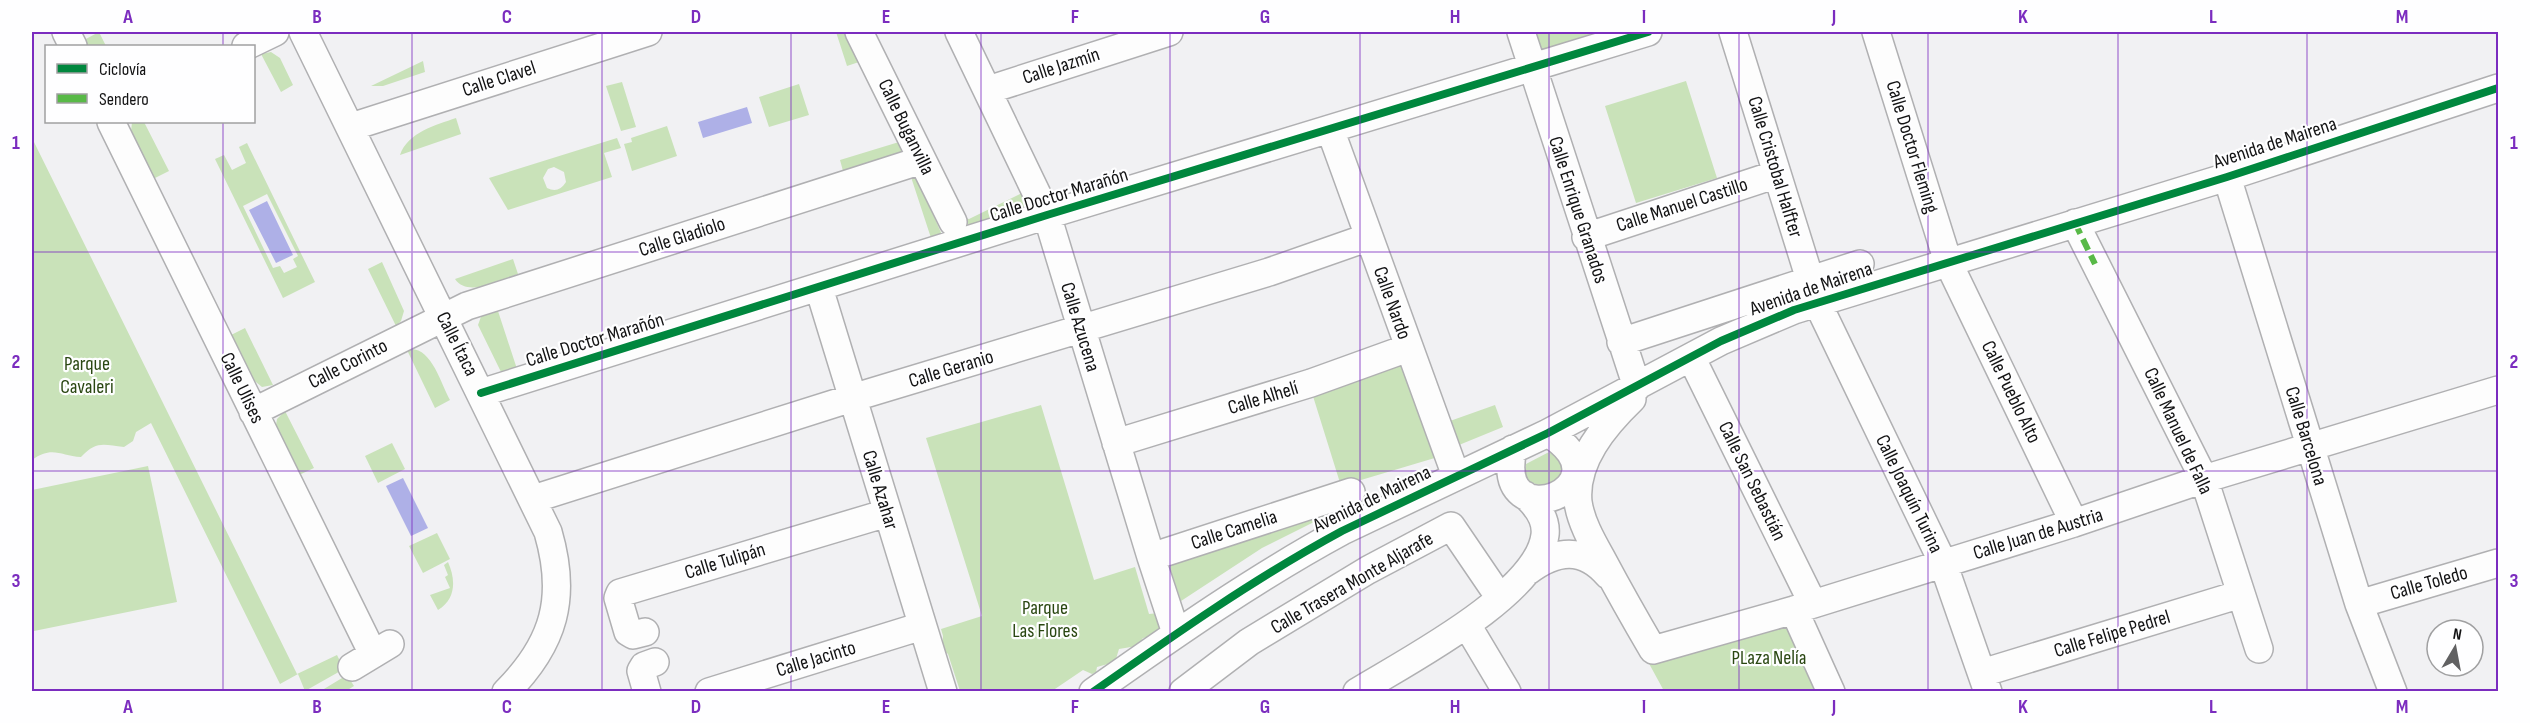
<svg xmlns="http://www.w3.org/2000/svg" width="2530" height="723" viewBox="0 0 2530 723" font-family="'Sofia Sans Condensed',sans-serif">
	<rect width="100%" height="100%" fill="#f1f1f3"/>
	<path fill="#c9e2b9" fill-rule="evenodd" d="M 99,32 L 106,46 L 88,46 L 84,40 Z
		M 836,32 L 844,32 L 859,62 L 847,66 Z
		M 1521,32 L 1648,32 L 1532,67 Z
		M 271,52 L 280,58 L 293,85 L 281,92 L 261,54 Z
		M 423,61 L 425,72 L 383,86 L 371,86 Z
		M 1686,81 L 1717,178 L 1636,203 L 1605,106 Z
		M 622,82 L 636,127 L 621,131 L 606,86 Z
		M 799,84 L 809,115 L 769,127 L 759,97 Z
		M 456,118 L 461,134 L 400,155 C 408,132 436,125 456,118 Z
		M 132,122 L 144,122 L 169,171 L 153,179 L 131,132 Z
		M 667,126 L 677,156 L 632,171 L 624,144 L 632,142 L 631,138 Z
		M 32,138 L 297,674 L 337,655 L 344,669 L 305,691 L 298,674 L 280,684 L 151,423 L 136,432 L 133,441 L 124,447 C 104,445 97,440 81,457 C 61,456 52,445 32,460 Z
		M 617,138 L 621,148 L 604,153 L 612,177 L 508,210 L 489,178 ZM 554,167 L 564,172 L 566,182 C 561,190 555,192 547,188 L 543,178 L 548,169 Z
		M 899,142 L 903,150 L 902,154 L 843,171 L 840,160 Z
		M 247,143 L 315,282 L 283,298 L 215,159 L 224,155 L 232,170 L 246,163 L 239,147 ZM 267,194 L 298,256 L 293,259 L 297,267 L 284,273 L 280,266 L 273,268 L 243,206 Z
		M 916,175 L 942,235 L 931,238 L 911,177 Z
		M 1024,192 L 1030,202 L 1028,208 L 969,227 L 964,218 L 969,219 Z
		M 513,259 L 518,274 C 500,280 468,298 455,279 Z
		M 382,262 L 404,311 L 401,321 L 396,326 L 368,269 Z
		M 497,308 L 517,369 L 502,374 L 478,325 L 482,314 Z
		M 245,328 L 273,385 L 262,387 L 252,379 L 231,335 Z
		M 410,349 C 432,348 441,384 450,400 L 435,408 L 407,350 Z
		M 1402,364 L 1438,457 L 1341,486 L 1312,393 Z
		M 1041,405 L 1094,580 L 1135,567 L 1149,614 L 1159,613 L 1160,632 L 1157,636 L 1143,638 L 1137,646 L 1119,649 L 1115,662 L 1097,667 L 1096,672 L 1092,674 L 1083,670 L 1052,691 L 960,691 L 948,654 L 942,649 L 943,636 L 941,629 L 982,616 L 926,438 Z
		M 1495,405 L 1503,427 L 1459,445 L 1450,421 Z
		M 285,411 L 314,468 L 299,475 L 276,425 L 277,419 Z
		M 392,443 L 405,469 L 378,483 L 365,456 Z
		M 1549,452 L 1558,456 C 1559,461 1562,467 1561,471 C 1558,491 1535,488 1525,477 L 1526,464 Z
		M 148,466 L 177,602 L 34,631 L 32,617 L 32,490 Z
		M 1354,502 L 1262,548 L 1181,601 L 1169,565 Z
		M 437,533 L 450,559 L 423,573 L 409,546 Z
		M 448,562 C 456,580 456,599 438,610 L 430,595 L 450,588 L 445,577 L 448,575 L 444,565 Z
		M 1788,619 L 1821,691 L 1664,691 L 1646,658 Z
		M 347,675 L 354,686 L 346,691 L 319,692 Z"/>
	<path fill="#aeb0e7" d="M 747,107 L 752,123 L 703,138 L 698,122 Z
		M 267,201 L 293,255 L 276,263 L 249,210 Z
		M 403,478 L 428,528 L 411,536 L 386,486 Z"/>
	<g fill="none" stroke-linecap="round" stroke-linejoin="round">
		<defs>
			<path id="minor" d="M 66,32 L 73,46
				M 303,32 L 548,532 C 567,597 555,643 506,692
				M 859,32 L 953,222
				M 959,32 L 1047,215 L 1151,557 L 1176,633
				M 1521,32 L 1637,387
				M 1733,32 L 1817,302 L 1943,563 L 1988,692
				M 1876,32 L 1948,262 L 2074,523
				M 246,46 L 275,32
				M 988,90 L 1169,32
				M 111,122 L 373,654
				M 351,127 L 648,32
				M 1330,129 L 1456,476
				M 2227,177 L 2359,604 L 2393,692
				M 2075,223 L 2204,479 L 2259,649
				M 1586,237 L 1777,174
				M 819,288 L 943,692
				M 1621,342 L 1860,264
				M 1691,357 L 1813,604
				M 481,393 L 1047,215 L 1648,32
				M 1632,399 C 1605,425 1574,461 1578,502 C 1581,523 1593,543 1603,561 C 1619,591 1636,621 1653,650 L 1794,610 L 2074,523 L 2204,479 L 2498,390
				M 253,412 L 467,306 L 922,160
				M 1116,443 L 1311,383 L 1408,348
				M 1513,449 C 1492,543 1634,486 1548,433
				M 533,499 L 852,398 L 1269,272 L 1369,237
				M 1151,557 L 1351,492
				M 1528,571 C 1556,550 1583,546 1608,575
				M 2359,604 L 2498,563
				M 1794,610 L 1831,692
				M 1467,625 L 1507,692
				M 645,632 L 633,635 L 628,632 L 618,598 L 620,593 L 887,513
				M 352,667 L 390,644
				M 1982,673 L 2241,594
				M 647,692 L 641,671 L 644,666 L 655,662
				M 709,692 L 922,626
				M 1093,692 C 1174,635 1255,578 1342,531 L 1548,433 L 1721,341 L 1794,310 L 2227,177 L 2498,88
				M 1183,692 L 1249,642 L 1368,570 L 1451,526 L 1500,598
				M 1357,692 C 1404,663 1538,594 1545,535 C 1547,519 1536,505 1525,495"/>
		</defs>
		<use href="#minor" stroke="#b0b0b2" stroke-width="30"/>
		<use href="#minor" stroke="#fdfdfd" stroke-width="27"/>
		<path stroke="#58b947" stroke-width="6" stroke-dasharray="12 6" stroke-linecap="butt" d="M 2075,223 L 2095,264"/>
		<defs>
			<path id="cycleway" d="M 481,393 L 1047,215 L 1648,32
				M 1093,692 C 1174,635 1255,578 1342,531 L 1548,433 L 1721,341 L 1794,310 L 2227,177 L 2498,88"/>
		</defs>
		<use href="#cycleway" stroke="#fefeff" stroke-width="11"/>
		<use href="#cycleway" stroke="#00873e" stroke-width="8"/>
	</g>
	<path fill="none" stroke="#7b2cbf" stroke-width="1.5" stroke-opacity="0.55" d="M 223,32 L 223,46M 412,32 L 412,692M 602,32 L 602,692M 791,32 L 791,692M 981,32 L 981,692M 1170,32 L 1170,692M 1360,32 L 1360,692M 1549,32 L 1549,692M 1739,32 L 1739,692M 1928,32 L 1928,692M 2118,32 L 2118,692M 2307,32 L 2307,692M 223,122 L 223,692M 32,252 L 2498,252M 32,471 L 2498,471"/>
	<g text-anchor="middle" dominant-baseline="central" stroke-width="4.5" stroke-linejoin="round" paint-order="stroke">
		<g font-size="20" fill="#131314" stroke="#fefeff">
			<text transform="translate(1061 66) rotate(-18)">Calle Jazmín</text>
			<text transform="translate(499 79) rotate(-18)">Calle Clavel</text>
			<text transform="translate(906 127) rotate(64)">Calle Buganvilla</text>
			<text transform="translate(2275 143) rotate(-18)">Avenida de Mairena</text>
			<text transform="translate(1912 147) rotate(73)">Calle Doctor Fleming</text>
			<text transform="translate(1775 167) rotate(73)">Calle Cristobal Halfter</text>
			<text transform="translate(1059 195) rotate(-17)">Calle Doctor Marañón</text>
			<text transform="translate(1682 205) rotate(-18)">Calle Manuel Castillo</text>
			<text transform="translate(1578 210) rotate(72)">Calle Enrique Granados</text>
			<text transform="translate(682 237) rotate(-18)">Calle Gladiolo</text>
			<text transform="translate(1811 289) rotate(-19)">Avenida de Mairena</text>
			<text transform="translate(1392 303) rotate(70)">Calle Nardo</text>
			<text transform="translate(1080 327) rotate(73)">Calle Azucena</text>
			<text transform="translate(595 340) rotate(-17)">Calle Doctor Marañón</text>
			<text transform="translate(457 344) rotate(63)">Calle Ítaca</text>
			<text transform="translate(348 364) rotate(-27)">Calle Corinto</text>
			<text transform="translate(951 369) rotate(-17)">Calle Geranio</text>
			<text transform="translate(242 388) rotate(64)">Calle Ulises</text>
			<text transform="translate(2011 392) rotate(64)">Calle Pueblo Alto</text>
			<text transform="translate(1263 398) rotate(-17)">Calle Alhelí</text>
			<text transform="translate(2178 431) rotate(65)">Calle Manuel de Falla</text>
			<text transform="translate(2306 436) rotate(73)">Calle Barcelona</text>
			<text transform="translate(1752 481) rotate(64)">Calle San Sebastián</text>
			<text transform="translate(880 490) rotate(73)">Calle Azahar</text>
			<text transform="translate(1909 494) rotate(64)">Calle Joaquín Turina</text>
			<text transform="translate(1372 499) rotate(-26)">Avenida de Mairena</text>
			<text transform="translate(1234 530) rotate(-18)">Calle Camelia</text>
			<text transform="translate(2038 534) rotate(-17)">Calle Juan de Austria</text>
			<text transform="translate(725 561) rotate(-17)">Calle Tulipán</text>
			<text transform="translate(1352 583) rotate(-30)">Calle Trasera Monte Aljarafe</text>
			<text transform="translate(2429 583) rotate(-16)">Calle Toledo</text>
			<text transform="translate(2112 634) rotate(-17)">Calle Felipe Pedrel</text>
			<text transform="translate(816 659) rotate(-17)">Calle Jacinto</text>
		</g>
		<g font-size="20" fill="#2a4712" stroke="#fefeff">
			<text x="87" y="364">Parque<tspan x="87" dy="23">Cavaleri</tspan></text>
			<text x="1045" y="608">Parque<tspan x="1045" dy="23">Las Flores</tspan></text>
			<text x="1769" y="658">PLaza Nelía</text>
		</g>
	</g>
	<rect width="2530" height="723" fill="none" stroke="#fefeff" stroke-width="66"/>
	<rect x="45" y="45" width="210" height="78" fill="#fefeff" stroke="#a0a0a1" stroke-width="1.5"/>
	<rect x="57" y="64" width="30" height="9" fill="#00873e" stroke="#a0a0a1" stroke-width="1.5"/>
	<text x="99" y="75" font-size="18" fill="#131314">Ciclovía</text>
	<rect x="57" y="94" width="30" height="9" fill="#58b947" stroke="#a0a0a1" stroke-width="1.5"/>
	<text x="99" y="105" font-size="18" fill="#131314">Sendero</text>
	<g transform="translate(2455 648) rotate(10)"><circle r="28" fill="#fefeff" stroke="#a0a0a1" stroke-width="1.5"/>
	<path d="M0-4.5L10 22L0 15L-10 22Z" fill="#616162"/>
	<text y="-9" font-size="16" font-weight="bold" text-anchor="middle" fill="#131314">N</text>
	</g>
	<rect x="33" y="33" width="2464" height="657" fill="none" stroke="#7b2cbf" stroke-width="2"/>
	<g font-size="20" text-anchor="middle" font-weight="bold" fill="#7b2cbf">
		<text x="128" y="23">A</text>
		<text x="317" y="23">B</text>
		<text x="507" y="23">C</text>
		<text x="696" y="23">D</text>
		<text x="886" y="23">E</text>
		<text x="1075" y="23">F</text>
		<text x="1265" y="23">G</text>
		<text x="1455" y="23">H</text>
		<text x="1644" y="23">I</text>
		<text x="1834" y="23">J</text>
		<text x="2023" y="23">K</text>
		<text x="2213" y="23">L</text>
		<text x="2402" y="23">M</text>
		<text x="16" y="149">1</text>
		<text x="2514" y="149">1</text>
		<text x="16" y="368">2</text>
		<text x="2514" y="368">2</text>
		<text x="16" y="587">3</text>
		<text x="2514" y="587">3</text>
		<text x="128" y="713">A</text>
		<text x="317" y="713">B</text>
		<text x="507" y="713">C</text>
		<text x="696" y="713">D</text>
		<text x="886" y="713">E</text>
		<text x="1075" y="713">F</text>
		<text x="1265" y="713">G</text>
		<text x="1455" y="713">H</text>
		<text x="1644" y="713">I</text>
		<text x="1834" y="713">J</text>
		<text x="2023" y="713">K</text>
		<text x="2213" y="713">L</text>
		<text x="2402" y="713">M</text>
	</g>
</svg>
